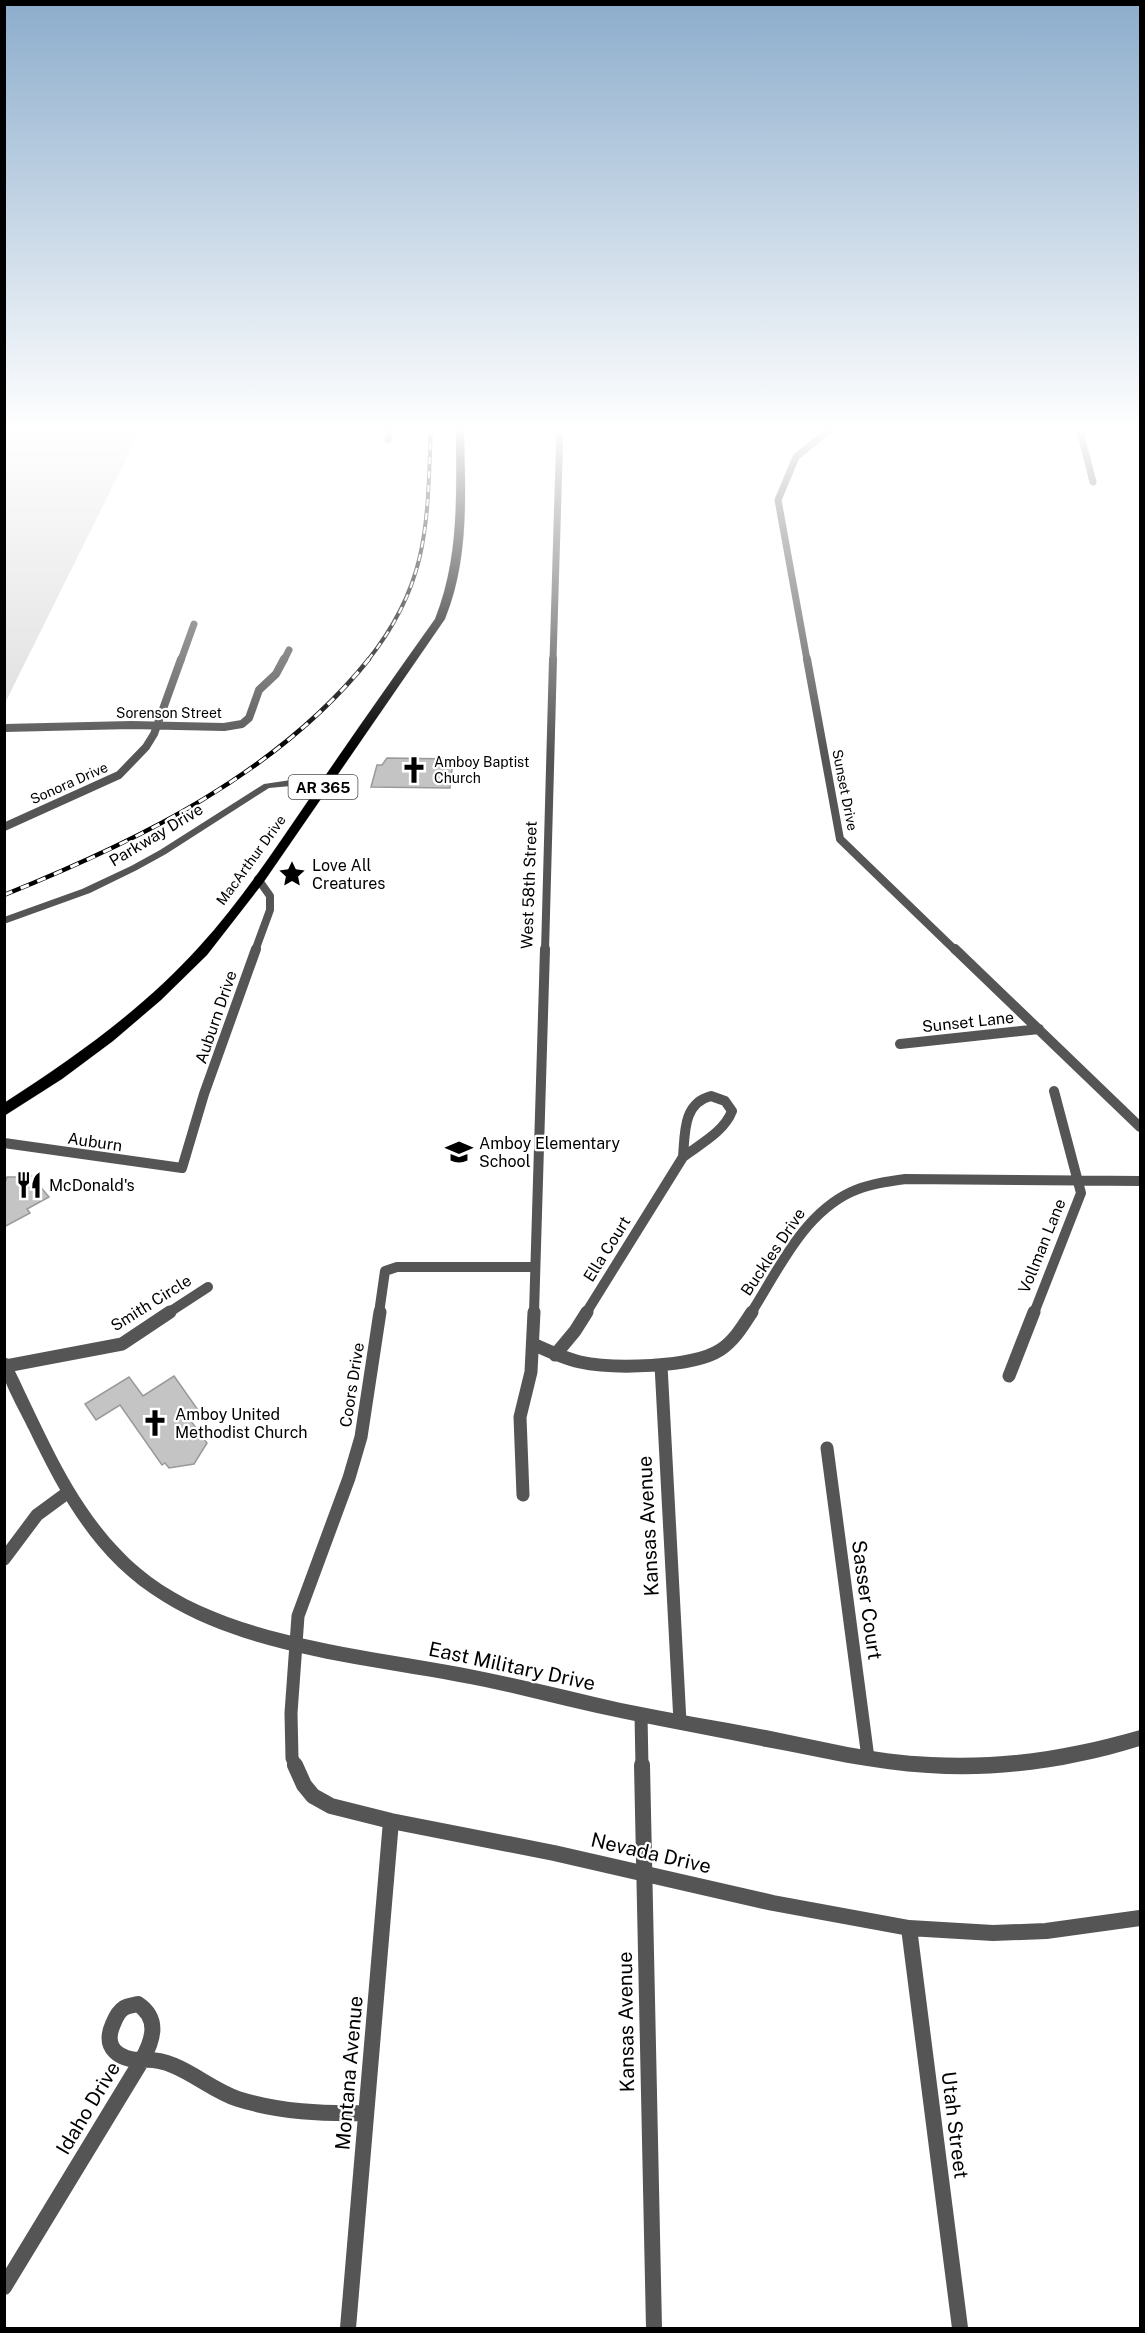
<svg xmlns="http://www.w3.org/2000/svg" width="1145" height="2333" viewBox="0 0 1145 2333" font-family="'Public Sans',sans-serif">
	<rect width="100%" height="100%" fill="#fff"/>
	<path fill="#dcdcdc" d="M 5,427 L 142,427 L 5,703 L 4,427 Z"/>
	<path fill="#c4c4c4" stroke="#999" stroke-width="1.5" d="M 387,758 L 453,759 L 450,788 L 371,787 L 377,765 L 382,765 Z
		M 29,1173 L 49,1197 L 27,1209 L 30,1213 L 4,1227 L 4,1185 L 7,1177 L 20,1177 Z
		M 174,1376 L 198,1410 L 188,1417 L 207,1443 L 194,1464 L 169,1468 L 165,1463 L 162,1465 L 120,1405 L 96,1420 L 85,1404 L 129,1377 L 143,1396 Z"/>
	<g fill="none" stroke-linecap="round" stroke-linejoin="round">
		<defs>
			<path id="primary" d="M 456,427 L 464,427 C 465,493 470,557 445,619 L 263,883 L 207,955 L 161,1000 L 113,1041 L 62,1079 L 4,1116 L 4,1103 C 74,1058 143,1009 199,947 C 241,901 275,849 310,798 C 351,738 393,678 435,619 C 460,556 456,493 456,427 Z"/>
		</defs>
		<use href="#primary" stroke="#dbdbdb" stroke-width="1"/>
		<path stroke="#555" stroke-width="7" d="M 1079,427 L 1093,482
			M 388,440 L 391,427
			M 181,660 L 194,624
			M 284,660 L 289,650
			M 553,660 L 560,427
			M 807,660 L 778,500 L 796,457 L 833,427"/>
		<path stroke="#555" stroke-width="8" d="M 807,659 L 840,839 L 956,951
			M 4,728 L 131,725 L 224,727 L 242,724 L 249,718 L 259,690 L 276,674 L 284,659
			M 4,827 L 119,775 L 146,747 L 154,734 L 181,659
			M 255,951 L 270,910 L 270,896 L 258,879
			M 545,951 L 553,659"/>
		<path stroke="#555" stroke-width="10" d="M 955,949 L 1140,1127
			M 900,1044 L 1039,1029
			M 711,1096 L 725,1101 L 732,1111 C 724,1132 700,1144 683,1157 C 685,1133 683,1103 711,1096 Z
			M 4,1143 L 182,1168 L 204,1094 L 256,949
			M 168,1313 L 208,1287
			M 379,1313 L 385,1271 L 397,1267 L 535,1267
			M 534,1313 L 545,949
			M 586,1313 L 683,1157
			M 751,1313 C 778,1271 802,1215 851,1192 C 868,1184 886,1182 905,1179 L 1140,1181
			M 1034,1313 L 1081,1193 L 1054,1091"/>
		<path stroke="#555" stroke-width="13" d="M 533,1344 C 548,1351 563,1358 580,1362 C 612,1369 692,1368 720,1350 C 734,1341 743,1326 752,1312
			M 555,1355 L 575,1331 L 587,1312
			M 661,1365 L 680,1722
			M 6,1366 L 122,1344 L 170,1312
			M 1009,1376 L 1034,1312
			M 827,1448 L 868,1758
			M 523,1495 L 520,1417 L 531,1372 L 534,1312
			M 4,1559 L 37,1515 L 67,1493
			M 641,1715 L 642,1767
			M 296,1767 L 292,1758 L 291,1713 L 298,1616 L 349,1478 L 361,1437 L 380,1312"/>
		<path stroke="#555" stroke-width="16" d="M 295,1765 L 304,1785 L 313,1796 L 331,1806 L 391,1821 L 554,1853 L 773,1903 L 909,1928 L 993,1933 L 1046,1931 L 1140,1918
			M 642,1765 L 654,2328
			M 909,1928 L 960,2328
			M 138,2004 C 160,2019 153,2040 142,2060 C 120,2060 102,2049 113,2024 C 115,2019 119,2011 124,2008 C 127,2006 134,2005 138,2004 Z
			M 4,2287 L 142,2060 C 178,2057 205,2088 238,2099 C 280,2112 323,2114 366,2113
			M 348,2328 L 391,1821"/>
		<path fill="#555" fill-rule="evenodd" d="M 291,780 L 322,785 L 327,788 L 322,791 L 291,786 L 269,788 L 166,854 L 137,870 L 90,893 L 4,924 L 4,917 L 82,889 L 131,866 L 160,850 L 264,784 Z
			M 4,1357 L 9,1359 C 48,1437 79,1523 151,1577 C 238,1642 384,1650 489,1673 C 533,1682 577,1693 621,1703 C 669,1713 718,1721 766,1730 C 820,1741 875,1755 931,1757 C 1002,1761 1072,1750 1140,1730 L 1140,1746 C 1072,1767 1000,1778 928,1773 C 873,1770 820,1757 766,1747 C 719,1737 672,1729 625,1719 C 578,1710 532,1697 485,1687 C 382,1665 255,1658 164,1602 C 96,1561 63,1500 29,1430 C 23,1417 7,1389 4,1377 C 3,1371 4,1363 4,1357 Z"/>
		<use href="#primary" fill="#000" fill-rule="evenodd"/>
		<defs>
			<path id="rail-far1" d="M 368,660 C 430,582 427,522 431,427"/>
			<path id="rail" d="M 4,895 C 138,841 277,774 369,659"/>
		</defs>
		<use href="#rail-far1" stroke="#000" stroke-width="4"/>
		<use href="#rail" stroke="#000" stroke-width="4.5"/>
		<use href="#rail-far1" stroke="#fff" stroke-width="2" stroke-dasharray="7" stroke-linecap="butt"/>
		<use href="#rail" stroke="#fff" stroke-width="3" stroke-dasharray="9" stroke-linecap="butt"/>
	</g>
	<linearGradient id="sky" x2="0" y2="1"><stop stop-color="#8cadcc"/><stop offset="0.57" stop-color="#fff"/><stop offset="1" stop-color="#fff" stop-opacity="0"/></linearGradient>
	<rect width="1145" height="754" fill="url(#sky)"/>
	<defs>
		<symbol id="church-bare" viewBox="-9 -9 18 18"><path d="M-1.2-6h2.4v3.5h3.3v2.4h-3.3V6h-2.4V-.1h-3.3v-2.4h3.3Z" fill="#000" stroke="#fff" stroke-width="2.5" paint-order="stroke"/></symbol>
		<symbol id="sight-bare" viewBox="-9 -9 18 18"><path d="M0-6L1.8-2.2L6-1.7L2.9 1.2L3.7 5.4L0 3.3L-3.7 5.4L-2.9 1.2L-6-1.7L-1.8-2.2Z" fill="#000" stroke="#fff" stroke-width="2.5" paint-order="stroke"/></symbol>
		<symbol id="school-bare" viewBox="-9 -9 18 18"><path d="M0-5L7-2L0 1L-7-2ZM-4 1L0 2.5L4 1V4Q0 6-4 4Z" fill="#000" stroke="#fff" stroke-width="2.5" paint-order="stroke"/></symbol>
		<symbol id="restaurant-bare" viewBox="-9 -9 18 18"><path d="M-5-6h1v4h1v-4h1v4h1v-4h1v5L-1.5 .5V6h-2V.5L-5-1ZM5-6V6H3V1.5H1.5Q1.5-4 5-6Z" fill="#000" stroke="#fff" stroke-width="2.5" paint-order="stroke"/></symbol>
	</defs>
	<g fill-rule="evenodd">
		<use href="#church-bare" x="395" y="751" width="38" height="38"/>
		<use href="#sight-bare" x="273" y="855" width="38" height="38"/>
		<use href="#school-bare" x="440" y="1133" width="38" height="38"/>
		<use href="#restaurant-bare" x="10" y="1166" width="38" height="38"/>
		<use href="#church-bare" x="136" y="1404" width="38" height="38"/>
	</g>
	<g text-anchor="middle" dominant-baseline="central" stroke-width="4.5" stroke-linejoin="round" paint-order="stroke">
		<g font-size="14" fill="#000" stroke="#fff">
			<text x="169" y="713">Sorenson Street</text>
			<text transform="translate(69 783) rotate(-24)">Sonora Drive</text>
			<text transform="translate(845 790) rotate(79)">Sunset Drive</text>
			<text transform="translate(251 860) rotate(-54)">MacArthur Drive</text>
		</g>
		<g font-size="14" fill="#000" stroke="#fff" text-anchor="start">
			<text x="434" y="762">Amboy Baptist<tspan x="434" dy="16">Church</tspan></text>
		</g>
		<rect fill="#fff" stroke="#4c4c4c" stroke-width="1.5" x="288.5" y="775" width="69" height="24" rx="4.5"/>
		<g font-size="15" font-weight="bold" fill="#000">
			<text x="323" y="787">AR 365</text>
		</g>
		<g font-size="16" fill="#000" stroke="#fff">
			<text transform="translate(156 835) rotate(-31)">Parkway Drive</text>
			<text transform="translate(529 885) rotate(-88)">West 58th Street</text>
			<text transform="translate(216 1017) rotate(-71)">Auburn Drive</text>
			<text transform="translate(968 1022) rotate(-6)">Sunset Lane</text>
			<text transform="translate(95 1142) rotate(8)">Auburn</text>
			<text transform="translate(1042 1246) rotate(-68)">Vollman Lane</text>
			<text transform="translate(607 1249) rotate(-58)">Ella Court</text>
			<text transform="translate(773 1252) rotate(-56)">Buckles Drive</text>
			<text transform="translate(151 1303) rotate(-32)">Smith Circle</text>
			<text transform="translate(352 1385) rotate(-81)">Coors Drive</text>
		</g>
		<g font-size="16" fill="#000" stroke="#fff" text-anchor="start">
			<text x="312" y="865">Love All<tspan x="312" dy="18">Creatures</tspan></text>
			<text x="479" y="1143">Amboy Elementary<tspan x="479" dy="18">School</tspan></text>
			<text x="49" y="1185">McDonald's</text>
			<text x="175" y="1414">Amboy United<tspan x="175" dy="18">Methodist Church</tspan></text>
		</g>
		<g font-size="20" fill="#000" stroke="#fff">
			<text transform="translate(648 1526) rotate(-93)">Kansas Avenue</text>
			<text transform="translate(867 1600) rotate(82)">Sasser Court</text>
			<text transform="translate(512 1666) rotate(12)">East Military Drive</text>
			<text transform="translate(651 1853) rotate(13)">Nevada Drive</text>
			<text transform="translate(626 2022) rotate(-91)">Kansas Avenue</text>
			<text transform="translate(349 2073) rotate(-85)">Montana Avenue</text>
			<text transform="translate(88 2108) rotate(-59)">Idaho Drive</text>
			<text transform="translate(955 2125) rotate(83)">Utah Street</text>
		</g>
	</g>
	<rect width="1145" height="2333" fill="none" stroke="#000000" stroke-width="12"/>
</svg>
